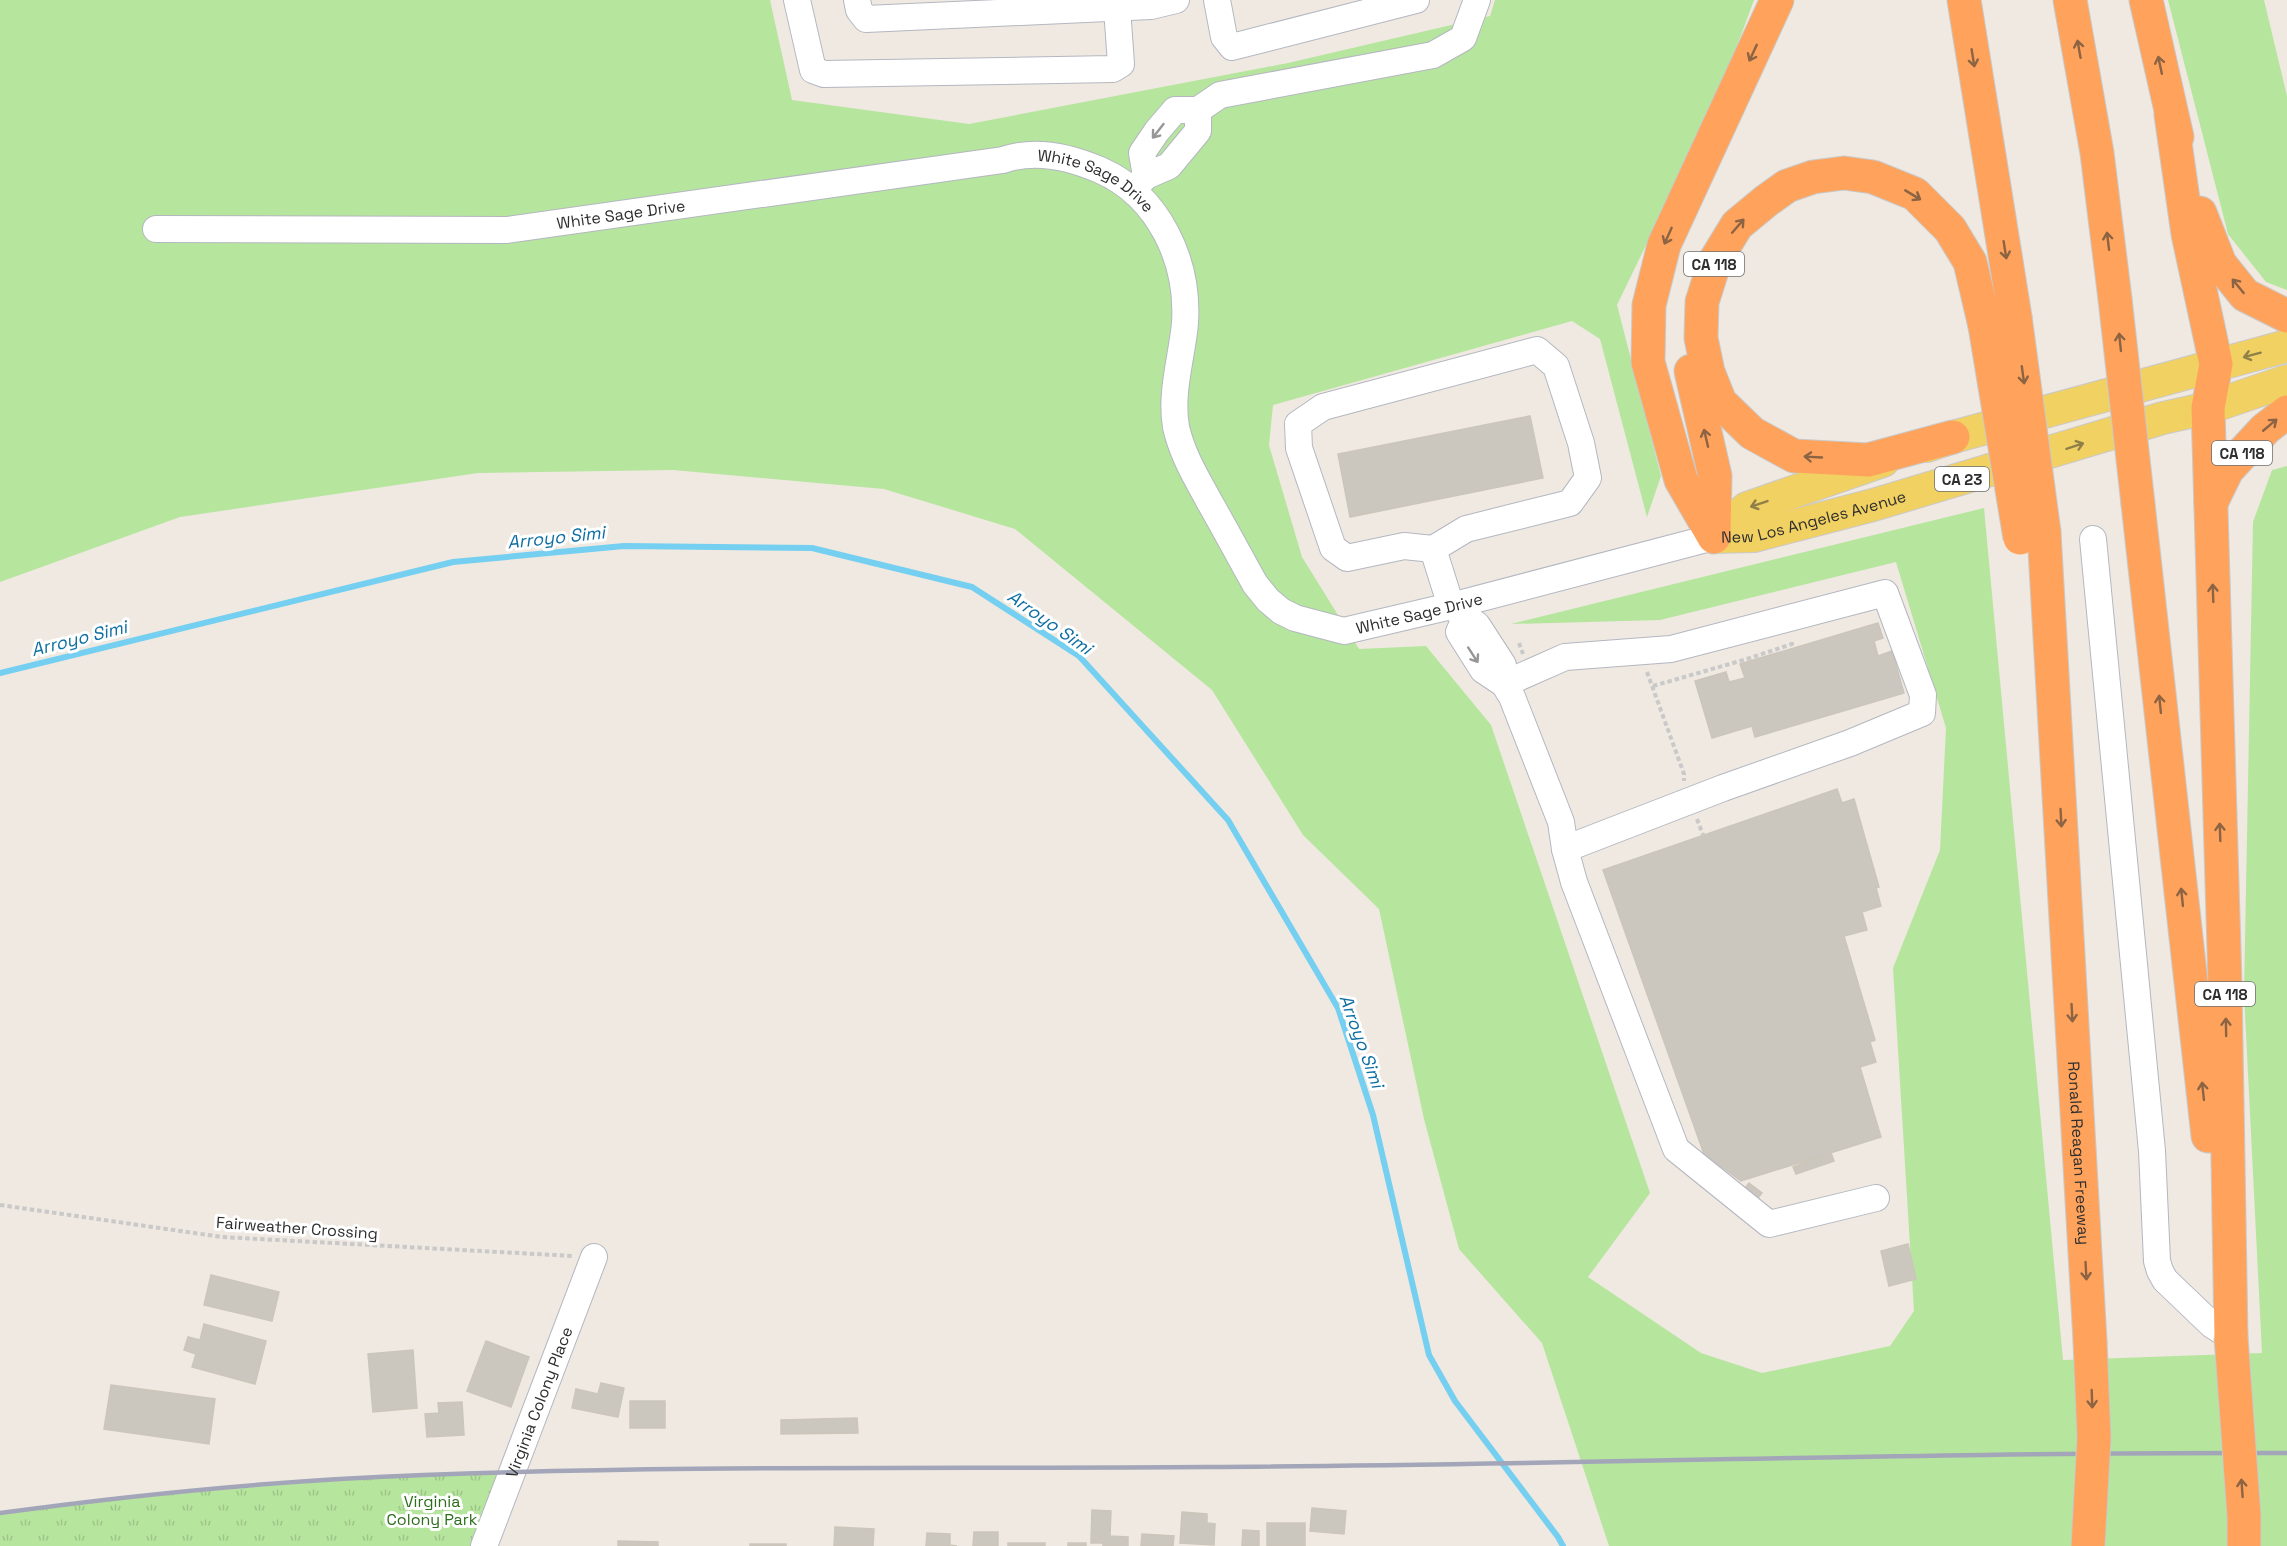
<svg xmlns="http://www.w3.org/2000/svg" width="2287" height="1546" viewBox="0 0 2287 1546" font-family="'Space Grotesk',sans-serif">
	<defs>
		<pattern id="park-tufts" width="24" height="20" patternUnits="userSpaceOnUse" patternTransform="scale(1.5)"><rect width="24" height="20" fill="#b6e59e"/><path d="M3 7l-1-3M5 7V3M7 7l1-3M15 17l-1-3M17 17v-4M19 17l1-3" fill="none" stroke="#9dc588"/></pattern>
	</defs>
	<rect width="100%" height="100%" fill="#efe9e1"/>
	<path fill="#b6e59e" d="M 0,0 L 770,0 L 792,100 L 969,124 L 1288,63 L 1490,16 L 1495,0 L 1754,0 L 1720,92 L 1617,305 L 1661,476 L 1647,517 L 1600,339 L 1572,321 L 1273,405 L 1269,445 L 1302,557 L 1359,649 L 1426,646 L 1491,725 L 1650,1193 L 1588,1277 L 1701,1353 L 1762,1373 L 1890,1346 L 1914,1311 L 1893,968 L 1940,850 L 1946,728 L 1896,562 L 1660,620 L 1511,624 L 1984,508 L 2063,1360 L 2262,1353 L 2244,994 L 2253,522 L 2272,470 L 2287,466 L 2287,1546 L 1609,1546 L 1542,1343 L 1459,1249 L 1424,1119 L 1379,909 L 1303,835 L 1212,690 L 1015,529 L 884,489 L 673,470 L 478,473 L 180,517 L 0,582 Z
		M 2168,0 L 2264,0 L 2287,96 L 2287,290 L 2266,282 L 2228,234 Z"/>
	<path fill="url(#park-tufts)" d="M 511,1473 L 484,1546 L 0,1546 L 0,1513 C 170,1493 340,1477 511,1473 Z"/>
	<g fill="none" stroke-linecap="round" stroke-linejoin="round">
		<path stroke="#75cff0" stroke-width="6" d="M 0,673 L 453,562 L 624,546 L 812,548 L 972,587 L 1079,656 L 1228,820 L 1338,1008 L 1373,1115 L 1429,1355 L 1455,1401 L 1558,1537 L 1563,1546"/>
	</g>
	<path fill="#cbc7bf" stroke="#cbc5ba" stroke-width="1.5" d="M 1530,416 L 1543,478 L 1350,517 L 1338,454 Z
		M 1878,623 L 1883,638 L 1874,641 L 1878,656 L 1892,651 L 1904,693 L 1755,737 L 1752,726 L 1712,738 L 1695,681 L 1726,672 L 1729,682 L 1745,678 L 1740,664 Z
		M 1837,789 L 1842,803 L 1854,799 L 1879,887 L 1876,888 L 1881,906 L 1862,912 L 1867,930 L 1844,936 L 1875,1040 L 1870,1042 L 1876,1062 L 1860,1067 L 1881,1137 L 1741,1181 L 1704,1154 L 1603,870 Z
		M 1831,1153 L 1834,1161 L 1796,1174 L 1793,1167 Z
		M 1749,1183 L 1762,1193 L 1752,1206 L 1739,1196 Z
		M 1908,1244 L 1916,1279 L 1889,1286 L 1881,1251 Z
		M 211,1275 L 279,1292 L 272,1321 L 204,1305 Z
		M 204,1324 L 266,1341 L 255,1384 L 192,1367 L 196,1354 L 184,1350 L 188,1337 L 200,1340 Z
		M 486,1341 L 529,1357 L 511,1407 L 467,1391 Z
		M 413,1350 L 417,1408 L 373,1412 L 368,1354 Z
		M 601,1383 L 624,1388 L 618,1417 L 572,1408 L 576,1389 L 598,1394 Z
		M 111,1385 L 215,1399 L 209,1444 L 104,1429 Z
		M 630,1401 L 665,1401 L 665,1428 L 630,1428 Z
		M 462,1402 L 464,1435 L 427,1437 L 425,1414 L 439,1413 L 438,1403 Z
		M 857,1418 L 858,1433 L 781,1434 L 781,1420 Z
		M 1312,1508 L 1346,1511 L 1344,1534 L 1310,1531 Z
		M 1092,1510 L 1111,1511 L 1110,1536 L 1128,1537 L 1128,1546 L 1103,1546 L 1103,1543 L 1091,1543 Z
		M 1182,1512 L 1207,1514 L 1207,1523 L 1215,1524 L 1214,1545 L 1180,1543 Z
		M 1267,1523 L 1305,1523 L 1305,1546 L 1267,1546 Z
		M 835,1527 L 874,1529 L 873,1546 L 834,1546 Z
		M 1243,1530 L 1259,1531 L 1259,1546 L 1242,1546 Z
		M 974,1532 L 998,1532 L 998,1546 L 973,1546 Z
		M 927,1533 L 950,1534 L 950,1545 L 957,1546 L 926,1546 Z
		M 1142,1534 L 1174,1536 L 1173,1546 L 1141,1546 Z
		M 618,1541 L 658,1542 L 658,1546 L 618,1546 Z
		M 1008,1543 L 1045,1543 L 1045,1546 L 1008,1546 Z
		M 1068,1543 L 1086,1543 L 1086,1546 L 1068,1546 Z
		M 750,1544 L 786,1544 L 786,1546 L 750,1546 Z"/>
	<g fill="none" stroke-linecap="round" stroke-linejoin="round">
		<defs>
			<g id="minor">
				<path d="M 797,0 L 813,70 L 824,74 L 1113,69 L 1121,64 L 1117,8"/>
				<path d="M 857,0 L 859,10 L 866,19 L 1151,6 L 1176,0"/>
				<path d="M 1217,0 L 1224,37 L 1232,47 L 1416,0"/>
				<path d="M 1146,176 L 1142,153 L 1157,131 L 1175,110 L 1198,110 L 1220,95 L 1433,55 L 1463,38 L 1477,0"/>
				<path d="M 1135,188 L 1146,176 L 1169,166 L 1198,131 L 1198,110"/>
				<path id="s1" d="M 156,229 L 507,230 L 1003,160 C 1034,149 1070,157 1100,170 C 1159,196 1189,261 1185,323 C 1182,357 1170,392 1176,427 C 1182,454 1196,477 1209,501 C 1225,529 1240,557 1255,584 L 1268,600 L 1281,611 L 1295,618 L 1344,631 L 1451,606 L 1714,537"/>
				<path d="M 2093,539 L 2152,1151 L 2157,1261 L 2160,1271 L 2165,1280 L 2212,1325 L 2231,1337"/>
				<path d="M 1433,549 L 1466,529 L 1570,503 L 1588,478 L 1581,443 L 1556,366 L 1537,350 L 1323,407 L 1298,424 L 1299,448 L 1333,548 L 1347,558 L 1404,546 L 1433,549 L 1451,606 L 1477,625 L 1503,665 L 1504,684"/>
				<path d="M 1465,618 L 1459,632 L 1483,670 L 1504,684 L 1512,697 L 1561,822 L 1565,849 L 1574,882 L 1676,1149 L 1769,1224 L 1876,1198"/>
				<path d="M 1504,684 L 1565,657 L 1671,649 L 1885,593 L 1923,695 L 1922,713 L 1850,743 L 1723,788 L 1565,849"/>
				<path id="s2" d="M 484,1546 L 594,1257"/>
			</g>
			<g id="major">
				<path d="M 1927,446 L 1953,437 L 2287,346"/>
				<path d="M 1714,537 L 1747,508 L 1883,461"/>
				<path id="s3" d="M 1714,537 L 1754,536 L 1873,505 L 2163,418 L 2208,408 L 2287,381"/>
			</g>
			<g id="highway">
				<path d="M 1964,0 L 2015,317"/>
				<path d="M 2070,0 L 2097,153 L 2115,299"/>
				<path d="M 2146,0 L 2177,137"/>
				<path d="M 2171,115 L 2188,234 L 2216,364 L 2208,408 L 2225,984 L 2231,1337"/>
				<path d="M 2200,213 L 2220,264 L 2245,295 L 2287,316"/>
				<path d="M 1691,371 L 1715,476 L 1714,535"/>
				<path d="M 1953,437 L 1868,460 L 1794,456 L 1752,433 L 1720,402 L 1708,372 L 1701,338 L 1702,302 L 1715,261 L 1737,225 L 1766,201 L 1787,186 L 1813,177 L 1844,173 L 1873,177 L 1915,194 L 1950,229 L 1970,262 L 1985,326"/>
				<path d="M 2211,503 L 2227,470 L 2265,429 L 2287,412"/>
				<path d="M 2138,504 L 2208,1136"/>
				<path id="s4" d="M 2044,532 L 2090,1341"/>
				<path d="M 1714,537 L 1681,480 L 1648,362 L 1649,305 L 1664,245 L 1777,0"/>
			</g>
		</defs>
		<use href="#minor" stroke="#b4b7c1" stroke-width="28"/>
		<use href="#major" stroke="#c9c9c9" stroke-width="34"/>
		<use href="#highway" stroke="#c9c9c9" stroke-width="35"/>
		<path stroke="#c9c9c9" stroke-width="4" stroke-dasharray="4.5 3" stroke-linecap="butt" d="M 1519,643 L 1523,654
			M 1647,672 L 1684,774 L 1684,781
			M 1653,686 L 1747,659 L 1792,644 L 1791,640
			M 1697,819 L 1703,835
			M 0,1205 L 222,1237 L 573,1256"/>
		<use href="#minor" stroke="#fff" stroke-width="26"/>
		<use href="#major" stroke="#f2d163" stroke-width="32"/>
		<use href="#highway" stroke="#ffa35c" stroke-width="33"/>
		<path stroke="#a3a6b8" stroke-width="4.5" d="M 0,1513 C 140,1494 282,1480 424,1475 C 684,1465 945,1469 1206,1467 C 1566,1465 1927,1452 2287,1453"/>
		<defs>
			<path id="highway-bridge" d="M 2115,299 L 2138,504
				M 2015,317 L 2044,532
				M 1985,326 L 2020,538
				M 2231,1337 L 2244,1516 L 2244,1546
				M 2088,1546 L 2094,1438 L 2090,1341"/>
		</defs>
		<use href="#highway-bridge" stroke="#c9c9c9" stroke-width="35" stroke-linecap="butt"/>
		<use href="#highway-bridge" stroke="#ffa35c" stroke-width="33"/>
	</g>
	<defs><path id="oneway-shaft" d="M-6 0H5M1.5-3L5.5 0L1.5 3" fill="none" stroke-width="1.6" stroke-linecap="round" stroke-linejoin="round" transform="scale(1.5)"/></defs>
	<g stroke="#8c6343">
		<use href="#oneway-shaft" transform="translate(2079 49) rotate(-100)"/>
		<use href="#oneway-shaft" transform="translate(1753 53) rotate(115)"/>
		<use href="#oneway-shaft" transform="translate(1973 58) rotate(81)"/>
		<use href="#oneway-shaft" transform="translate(2160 65) rotate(-102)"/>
		<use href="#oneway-shaft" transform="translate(1913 195) rotate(31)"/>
		<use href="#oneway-shaft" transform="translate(1738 226) rotate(-49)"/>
		<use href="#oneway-shaft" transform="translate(1668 236) rotate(114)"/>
		<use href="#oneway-shaft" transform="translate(2108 241) rotate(-97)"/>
		<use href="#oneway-shaft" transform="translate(2005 250) rotate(81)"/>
		<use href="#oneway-shaft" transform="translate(2238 286) rotate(-129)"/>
		<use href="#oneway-shaft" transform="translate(2120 342) rotate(-96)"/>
		<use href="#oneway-shaft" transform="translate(2023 375) rotate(82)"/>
		<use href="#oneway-shaft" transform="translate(2270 425) rotate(-40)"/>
		<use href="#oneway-shaft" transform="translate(1706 438) rotate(-103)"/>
		<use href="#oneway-shaft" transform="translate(1813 457) rotate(-177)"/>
		<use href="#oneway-shaft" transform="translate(2213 593) rotate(-92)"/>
		<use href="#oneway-shaft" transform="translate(2160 704) rotate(-96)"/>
		<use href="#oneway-shaft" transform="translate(2061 818) rotate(87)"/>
		<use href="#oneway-shaft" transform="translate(2220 832) rotate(-92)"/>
		<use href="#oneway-shaft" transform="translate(2182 897) rotate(-96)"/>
		<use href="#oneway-shaft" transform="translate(2072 1013) rotate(87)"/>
		<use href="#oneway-shaft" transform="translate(2226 1027) rotate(-91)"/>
		<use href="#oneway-shaft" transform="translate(2203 1091) rotate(-96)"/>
		<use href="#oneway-shaft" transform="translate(2086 1271) rotate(87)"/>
		<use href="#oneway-shaft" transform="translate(2092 1399) rotate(88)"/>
		<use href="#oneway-shaft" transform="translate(2242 1488) rotate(-94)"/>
	</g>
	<g stroke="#969696">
		<use href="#oneway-shaft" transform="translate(1158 131) rotate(128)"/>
		<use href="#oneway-shaft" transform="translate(1473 655) rotate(57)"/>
	</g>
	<g stroke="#908048">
		<use href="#oneway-shaft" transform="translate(2252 355) rotate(165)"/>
		<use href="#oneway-shaft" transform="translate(2075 446) rotate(-18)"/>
		<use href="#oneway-shaft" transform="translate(1759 504) rotate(161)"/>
	</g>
	<g text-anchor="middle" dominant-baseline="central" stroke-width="6" stroke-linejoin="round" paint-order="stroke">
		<g fill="#fff" stroke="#6d6d6d" stroke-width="1.5">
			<rect x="1684" y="252" width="60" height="24" rx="4.5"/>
			<rect x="2212" y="441" width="60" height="24" rx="4.5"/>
			<rect x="1935" y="467" width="54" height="24" rx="4.5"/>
			<rect x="2195" y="982" width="60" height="24" rx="4.5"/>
		</g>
		<g font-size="15" font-weight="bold" fill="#2e2e2e">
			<text x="1714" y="264">CA 118</text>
			<text x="2242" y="453">CA 118</text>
			<text x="1962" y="479">CA 23</text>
			<text x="2225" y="994">CA 118</text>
		</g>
		<g font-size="16" fill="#2e2e2e" stroke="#fff">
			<text stroke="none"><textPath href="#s1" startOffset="952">White Sage Drive</textPath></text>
			<text stroke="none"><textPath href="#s1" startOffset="466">White Sage Drive</textPath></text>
			<text stroke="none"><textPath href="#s3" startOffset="102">New Los Angeles Avenue</textPath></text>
			<text stroke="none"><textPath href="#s1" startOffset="1600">White Sage Drive</textPath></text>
			<text stroke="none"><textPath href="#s4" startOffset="622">Ronald Reagan Freeway</textPath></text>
			<text transform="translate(297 1228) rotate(4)">Fairweather Crossing</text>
			<text stroke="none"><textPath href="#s2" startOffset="154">Virginia Colony Place</textPath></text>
		</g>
		<g font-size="16" fill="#2c6e1b" stroke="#fff">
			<text x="432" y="1501">Virginia<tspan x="432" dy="18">Colony Park</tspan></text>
		</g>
		<g font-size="18" font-style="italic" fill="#0d6fa3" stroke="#fff">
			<text transform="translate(556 537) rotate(-6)">Arroyo Simi</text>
			<text transform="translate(1050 622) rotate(35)">Arroyo Simi</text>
			<text transform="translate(79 638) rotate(-14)">Arroyo Simi</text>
			<text transform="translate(1362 1041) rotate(70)">Arroyo Simi</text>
		</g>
	</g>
</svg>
